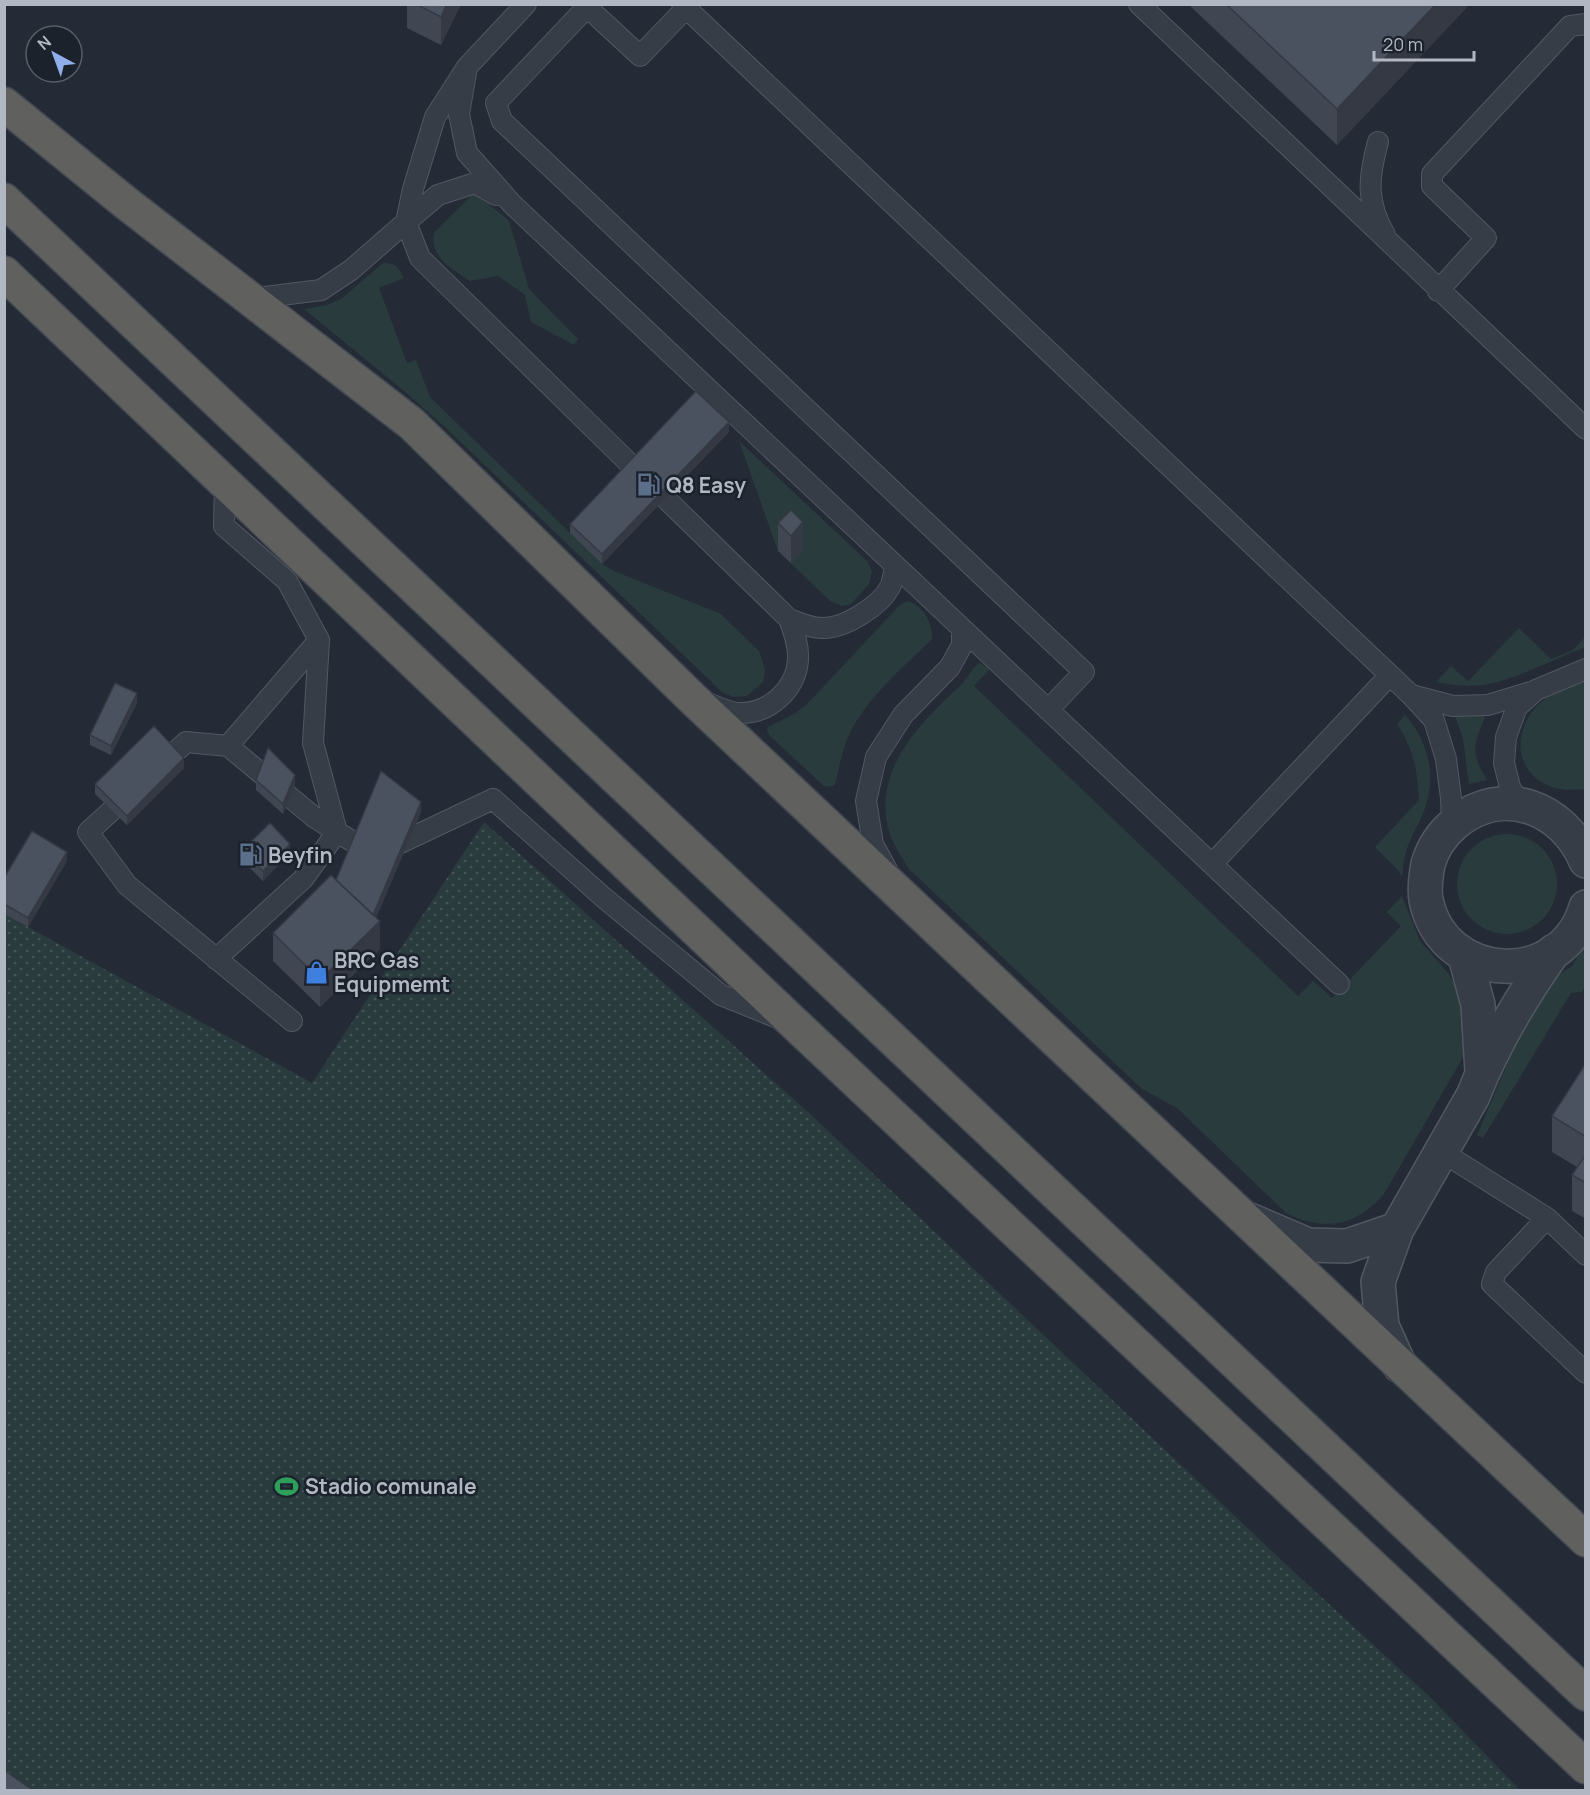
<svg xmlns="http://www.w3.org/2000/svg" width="1590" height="1795" viewBox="0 0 1590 1795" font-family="Manrope,sans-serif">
	<defs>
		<pattern id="park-dots" width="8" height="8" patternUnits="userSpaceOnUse" patternTransform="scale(1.5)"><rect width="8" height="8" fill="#293b3c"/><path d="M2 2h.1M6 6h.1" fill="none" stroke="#465557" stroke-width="1.8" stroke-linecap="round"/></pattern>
	</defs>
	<rect width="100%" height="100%" fill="#242b36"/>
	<path fill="#293b3c" d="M 473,194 L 480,197 L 509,221 L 529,289 L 578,339 L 574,345 L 531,322 L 525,295 L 498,276 L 470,281 C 453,270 429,257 434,233 Z
		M 383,263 C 396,263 398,267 404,278 L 379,288 L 407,363 L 416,360 L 430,397 L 602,564 L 614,571 L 721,614 L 759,651 L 765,670 L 763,682 L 747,696 L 733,697 L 722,692 L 447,429 L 404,391 L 304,309 L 327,305 L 341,299 Z
		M 739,441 L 868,562 L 872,572 L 869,584 L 851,604 L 842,606 L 830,601 L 778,551 Z
		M 907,601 C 923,605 933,623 932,639 C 903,668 867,697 849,735 C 842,750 839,768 835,785 L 827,787 L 824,786 L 770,736 L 767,731 L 768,727 L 794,714 L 807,704 L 900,605 Z
		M 1519,628 L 1551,659 L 1573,650 L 1585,637 L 1585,647 C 1557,658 1512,681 1483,685 C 1467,687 1452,685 1436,682 L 1451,666 L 1468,681 Z
		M 980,663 L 990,669 L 974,686 L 1298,996 L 1313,981 L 1332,998 L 1401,926 L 1387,912 L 1402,896 L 1420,941 L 1448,973 L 1460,992 L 1468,1037 L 1462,1059 L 1384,1194 C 1355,1227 1325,1232 1286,1213 L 1177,1108 L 1142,1089 L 909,869 C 901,856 892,843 888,828 C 875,773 913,731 949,696 C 954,691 961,686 965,680 C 971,673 973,667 980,663 Z
		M 1585,681 L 1585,789 C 1572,790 1557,791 1545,784 C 1517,770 1514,737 1531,713 C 1543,695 1566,689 1585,681 Z
		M 1487,712 C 1475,744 1468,749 1487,780 L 1469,784 L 1463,739 L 1455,716 Z
		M 1405,715 C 1425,737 1435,768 1428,798 C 1424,818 1410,835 1405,855 C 1403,862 1403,871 1402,878 L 1399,871 L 1375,847 L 1419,800 C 1417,769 1414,750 1397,724 Z
		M1457 884a50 50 0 1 1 100 0a50 50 0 1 1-100 0Z
		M 1585,943 L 1585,986 L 1582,992 L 1571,993 L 1483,1138 L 1477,1135 L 1531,1008 L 1542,991 L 1560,974 L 1572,966 Z"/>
	<path fill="url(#park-dots)" d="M 484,822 L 809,1113 L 1294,1572 L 1430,1697 L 1520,1790 L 5,1790 L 4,914 L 312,1083 Z"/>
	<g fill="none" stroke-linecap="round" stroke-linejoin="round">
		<defs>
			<path id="service" d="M 682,4 L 1411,695 L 1434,720 L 1446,759 L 1451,798 L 1452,826
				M 1139,4 L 1586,429
				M 686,8 L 640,56 L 587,7 L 496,103 L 502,121 L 1084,672 L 1048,710
				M 467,67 L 459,114 L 467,153 L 512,204 L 1339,984
				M 1378,142 C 1368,179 1366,201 1385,235
				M 496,195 L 475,183 L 438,195 L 406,222 L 420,258 L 633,467
				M 1438,291 L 1486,238 L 1432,186 L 1432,174 L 1570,26 L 1586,24
				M 249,299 L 321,290 L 351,270 L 406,222 L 413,189 L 435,117 L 467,67 L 526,4
				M 225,484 L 224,526 L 287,581 L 319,640 L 313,743 L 337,832 L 375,855 L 493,799 L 603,897 L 721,995 L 778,1018
				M 665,498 L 789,619 C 800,623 813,629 825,628 C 846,627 880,606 890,587 C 893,581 894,571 895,565
				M 1411,695 L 1453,706 L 1488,705 L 1531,692
				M 705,702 C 716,706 731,714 741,713 C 770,713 796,689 798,660 C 799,646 794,632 789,619
				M 157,769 L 186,742 L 228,746
				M 131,793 L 88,832 L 127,885 L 292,1021
				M 1521,806 L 1510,787 L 1504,763 L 1506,737 L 1517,707 L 1536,690 L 1586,669
				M 1212,864 L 1390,675
				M 887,870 L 873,844 L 866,801 L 876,757 L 903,715 L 950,667 L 962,645 L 962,629
				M 216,959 L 303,879 L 337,832 L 314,817 L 228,746 L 319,640
				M 1442,1152 L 1547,1218
				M 1586,1255 L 1547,1218 L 1496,1272 L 1492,1284 L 1586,1373"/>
			<path id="minor" d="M 1586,861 C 1563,807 1503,784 1455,823 C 1442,834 1433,847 1428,864 C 1426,875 1424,889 1426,900 C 1444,985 1562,989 1586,907
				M 1465,956 L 1478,1005 L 1482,1072
				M 1245,1218 L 1308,1245 L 1347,1246 L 1397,1229
				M 1400,1366 L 1382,1326 L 1378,1282 L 1397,1229 L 1473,1096 C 1493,1045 1522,996 1554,951"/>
			<path id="trunk" d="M 4,104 L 126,203 L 412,424 L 692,698 L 1586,1540
				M 4,200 L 1586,1694
				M 4,273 L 796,1025 L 1586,1767"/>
		</defs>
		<use href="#service" stroke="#525862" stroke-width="22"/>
		<use href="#minor" stroke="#525862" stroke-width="36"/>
		<use href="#trunk" stroke="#424852" stroke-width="36"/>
		<use href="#service" stroke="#373d47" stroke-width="20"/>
		<use href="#minor" stroke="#373d47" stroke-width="33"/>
		<use href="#trunk" stroke="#60605e" stroke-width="33"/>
	</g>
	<path fill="#404753" d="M 407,4 L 461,4 L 441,45 L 407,28 Z
		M 1188,4 L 1470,4 L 1337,145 Z
		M 729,432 L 602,564 L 570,533 L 570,524 Z
		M 791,510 L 803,550 L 791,563 L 778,551 L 778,523 Z
		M 137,703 L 111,755 L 90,745 L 90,735 Z
		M 184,768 L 127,825 L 95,794 L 95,784 Z
		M 256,780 L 295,785 L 283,814 L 256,790 Z
		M 421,812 L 376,918 L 380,949 L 320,1007 L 273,961 L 273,933 L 336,880 Z
		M 242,850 L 290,853 L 263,881 L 242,860 Z
		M 67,861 L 28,927 L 4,914 L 4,878 Z
		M 1586,1063 L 1586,1219 L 1572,1211 L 1572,1175 L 1577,1167 L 1552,1152 L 1552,1116 Z"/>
	<path fill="#343943" d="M 447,4 L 461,4 L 441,45 L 441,17 Z
		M 1436,4 L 1470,4 L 1337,145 L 1337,109 Z
		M 729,422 L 729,432 L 602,564 L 602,554 Z
		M 803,522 L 803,550 L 791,563 L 791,536 Z
		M 137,693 L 137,703 L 111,755 L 111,746 Z
		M 184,758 L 184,768 L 127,825 L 127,816 Z
		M 295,775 L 295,785 L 283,814 L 283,804 Z
		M 421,802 L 421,812 L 371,930 L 380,921 L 380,949 L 320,1007 L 320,980 L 369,927 Z
		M 290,844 L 290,853 L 263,881 L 263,871 Z
		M 67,852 L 67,861 L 28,927 L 28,918 Z"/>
	<path fill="#4a5260" stroke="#343943" stroke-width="1.5" d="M 416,4 L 447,4 L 441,17 Z
		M 1226,4 L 1436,4 L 1337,109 Z
		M 696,391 L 729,422 L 602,554 L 570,524 Z
		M 791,510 L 803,522 L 791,536 L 778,523 Z
		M 115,683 L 137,693 L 111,746 L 90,735 Z
		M 154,726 L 184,758 L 127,816 L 95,784 Z
		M 268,748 L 295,775 L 283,804 L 256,780 Z
		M 381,771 L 421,802 L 373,915 L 336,880 Z
		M 270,823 L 290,844 L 263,871 L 242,850 Z
		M 32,831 L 67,852 L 28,918 L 4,904 L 4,878 Z
		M 331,875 L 380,921 L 320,980 L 273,933 Z
		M 1586,1063 L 1586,1137 L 1552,1116 Z
		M 1586,1154 L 1586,1183 L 1572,1175 Z
		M 4,1770 L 34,1791 L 4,1791 Z"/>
	<defs>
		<symbol id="fuel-bare" viewBox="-9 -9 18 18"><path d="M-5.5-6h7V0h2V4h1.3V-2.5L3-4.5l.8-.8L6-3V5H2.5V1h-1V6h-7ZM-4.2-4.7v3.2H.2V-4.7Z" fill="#5c6f8a" stroke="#1c222c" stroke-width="2.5" paint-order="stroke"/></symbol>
		<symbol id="shop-bare" viewBox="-9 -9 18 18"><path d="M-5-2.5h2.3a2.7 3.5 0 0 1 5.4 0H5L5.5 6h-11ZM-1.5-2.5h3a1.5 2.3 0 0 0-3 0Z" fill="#3f7fe0" stroke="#1c222c" stroke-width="2.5" paint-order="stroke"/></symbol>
		<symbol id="stadium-bare" viewBox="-9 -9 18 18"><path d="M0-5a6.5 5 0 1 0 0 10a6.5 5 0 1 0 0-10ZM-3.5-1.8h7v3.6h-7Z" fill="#2e9e5b" stroke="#1c222c" stroke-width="2.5" paint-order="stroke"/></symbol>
	</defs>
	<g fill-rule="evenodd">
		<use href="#fuel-bare" x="632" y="468" width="33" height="33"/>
		<use href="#fuel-bare" x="234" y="838" width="33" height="33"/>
		<use href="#shop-bare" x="300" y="956" width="33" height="33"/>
		<use href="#stadium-bare" x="270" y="1470" width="33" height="33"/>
	</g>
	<g text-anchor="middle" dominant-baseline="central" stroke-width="5" stroke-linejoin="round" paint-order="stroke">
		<g font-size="21" font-weight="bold" fill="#b2b8c3" stroke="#1c222c" text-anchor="start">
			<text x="666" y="485">Q8 Easy</text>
			<text x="268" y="855">Beyfin</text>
			<text x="334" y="960">BRC Gas<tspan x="334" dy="24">Equipmemt</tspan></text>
			<text x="305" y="1486">Stadio comunale</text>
		</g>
	</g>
	<rect width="1590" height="1795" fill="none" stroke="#b2b8c3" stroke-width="12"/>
	<g transform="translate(54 54) rotate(319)"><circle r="28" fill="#1c222c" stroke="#585e68" stroke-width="1.5"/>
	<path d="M0-4.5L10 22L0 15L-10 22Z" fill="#8fafeb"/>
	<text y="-9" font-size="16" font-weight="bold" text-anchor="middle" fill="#b2b8c3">N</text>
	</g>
	<path d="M1374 51v9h100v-9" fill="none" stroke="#b2b8c3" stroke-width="3"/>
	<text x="1383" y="51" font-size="18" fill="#b2b8c3" stroke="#1c222c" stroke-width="4.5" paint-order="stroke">20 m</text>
</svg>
